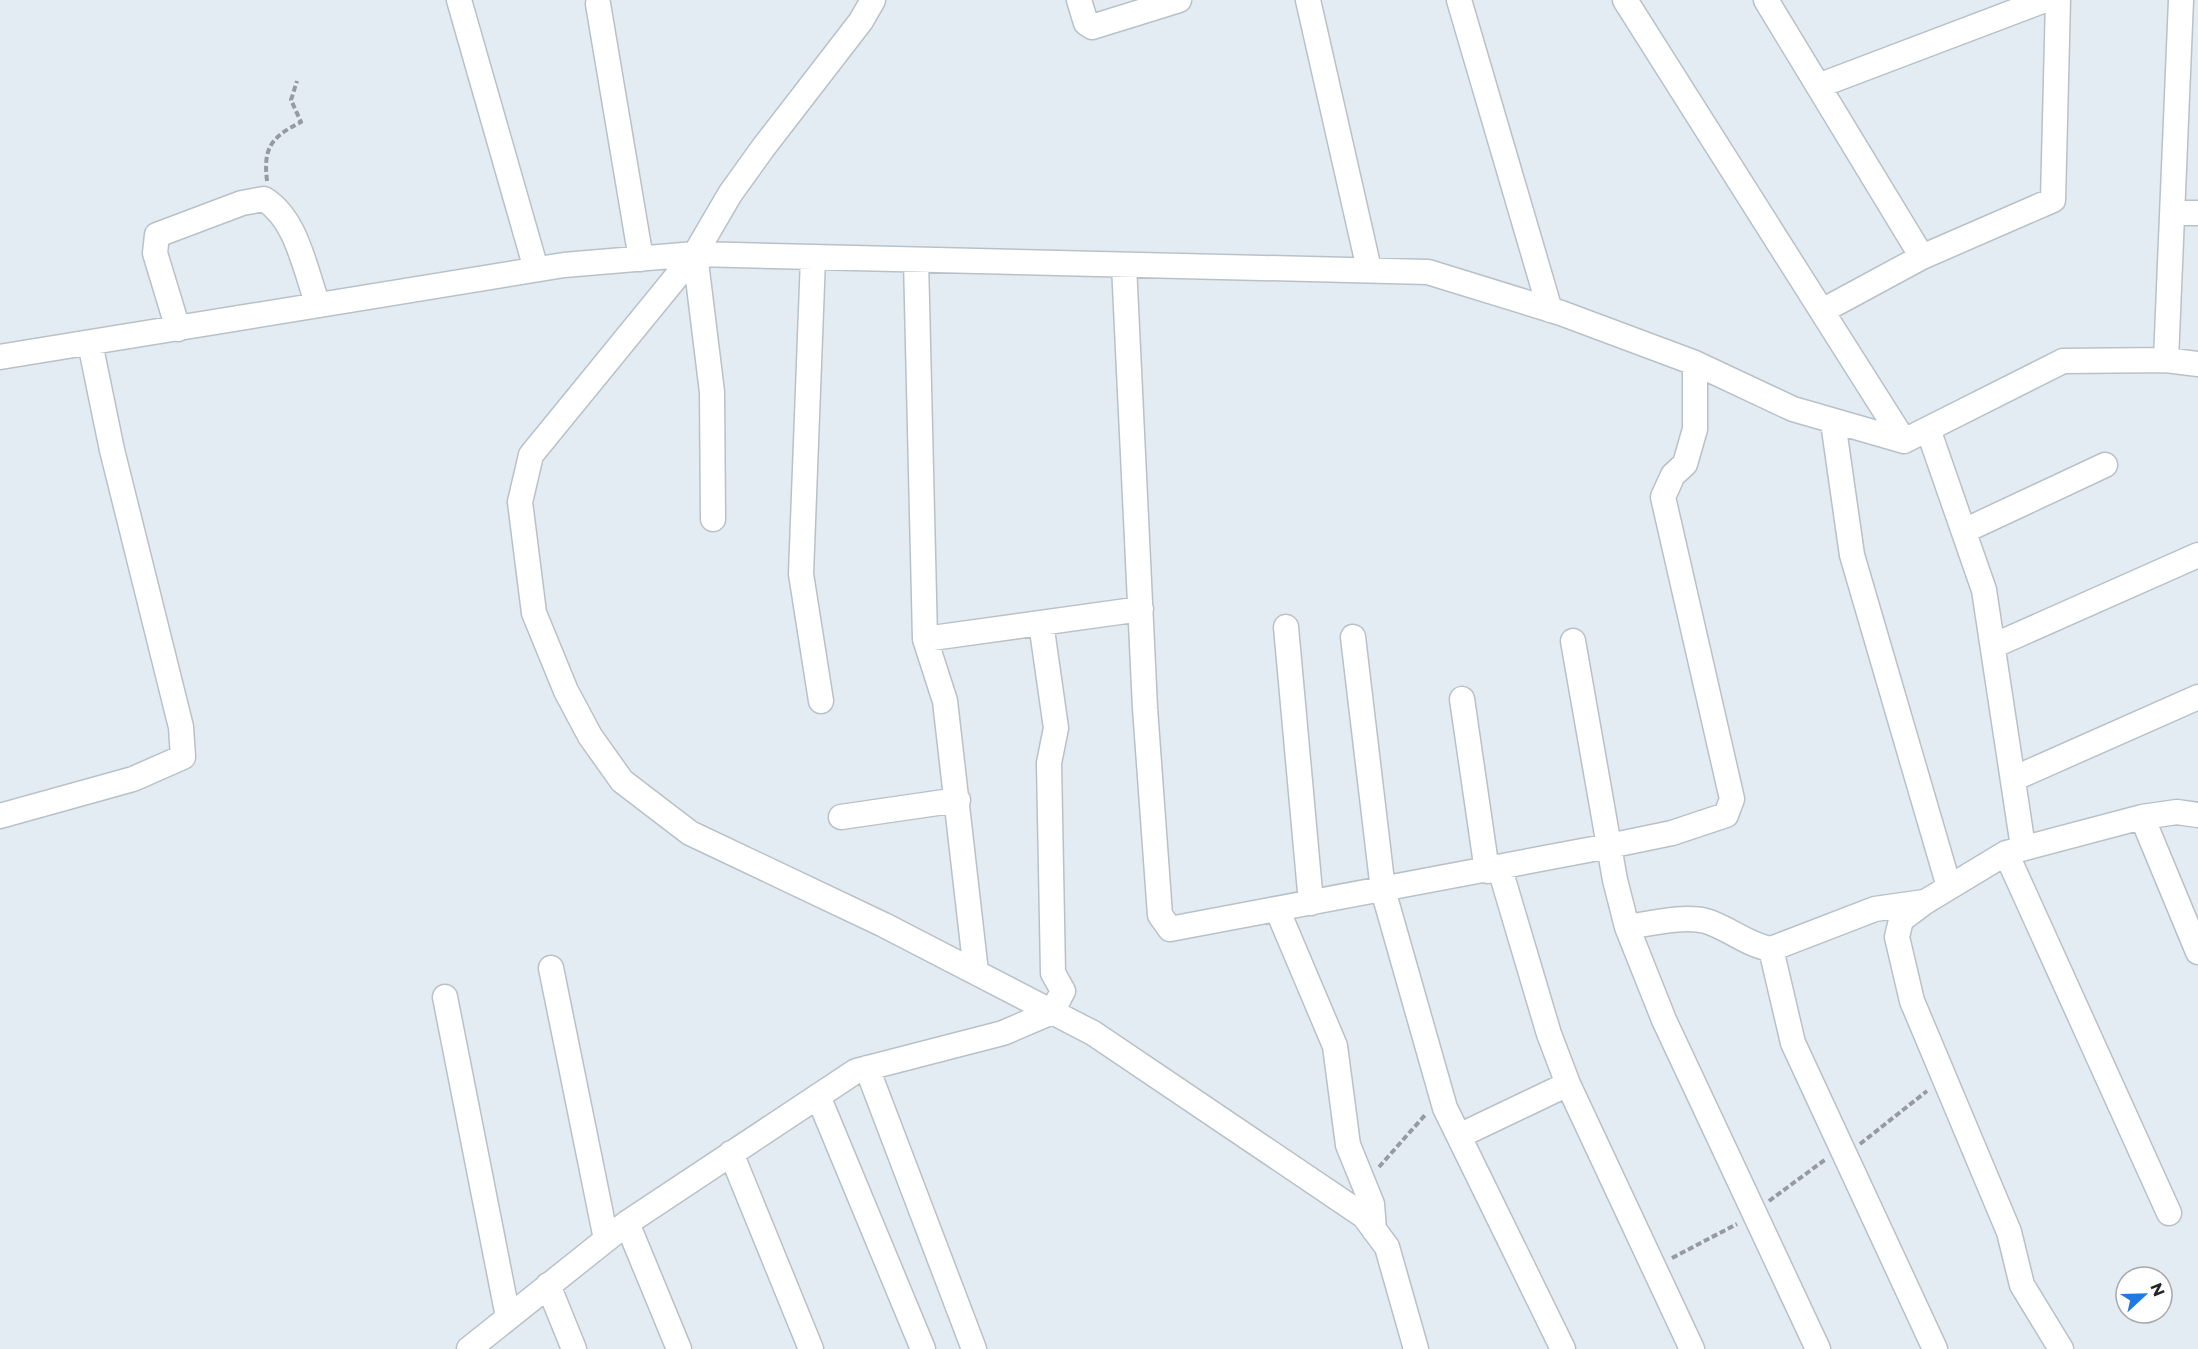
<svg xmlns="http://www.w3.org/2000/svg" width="2198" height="1349" viewBox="0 0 2198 1349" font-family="Montserrat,sans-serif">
	<rect width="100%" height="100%" fill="#e3ecf3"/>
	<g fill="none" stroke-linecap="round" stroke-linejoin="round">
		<defs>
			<path id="minor" d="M 459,0 L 536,269
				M 873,0 L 861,21 L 763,148 L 730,194 L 695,254 L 531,455 L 520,502 L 534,613 L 566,691 L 590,736 L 622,781 L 690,833 L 884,925 L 1093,1033 L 1364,1216 L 1387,1247 L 1416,1349
				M 1079,0 L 1086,23 L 1092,27 L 1179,0
				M 1308,0 L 1369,269
				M 1459,0 L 1550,310
				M 1625,0 L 1904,441
				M 1766,0 L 1922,257
				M 598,4 L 641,259
				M 1818,86 L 2045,0
				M 2173,213 L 2198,213
				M 695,254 L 712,392 L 713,519
				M 813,258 L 801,574 L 821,701
				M 916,260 L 925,639 L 945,701 L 976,972
				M 1124,265 L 1145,708 L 1160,915 L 1170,929 L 1609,846 L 1672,833 L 1726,815 L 1732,799 L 1663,497 L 1673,475 L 1685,464 L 1695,429 L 1695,363
				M 1822,311 L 1922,257 L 2053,200 L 2058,0
				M 178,329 L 155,253 L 157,235 L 242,203 L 264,199 C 297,219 305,270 318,305
				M 0,357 L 564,265 L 695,254 L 1428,272 L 1561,313 L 1695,363 L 1793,409 L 1904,441 L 2063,361 L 2166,360 L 2198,364
				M 2166,360 L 2181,0
				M 1833,422 L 1852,555 L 1949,887
				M 1928,429 L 1984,590 L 2023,847
				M 1964,531 L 2105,465
				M 1286,627 L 1311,903
				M 1353,637 L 1383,890 L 1445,1108 L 1563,1349
				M 925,639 L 1141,609
				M 1573,641 L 1615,880 L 1627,927 L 1664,1020 L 1818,1349
				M 1993,646 L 2198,555
				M 1462,699 L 1487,871
				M 2013,779 L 2198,697
				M 0,816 L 133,779 L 183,757 L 181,727 L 112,450 L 90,343
				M 841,817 L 958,800
				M 2142,817 L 2198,952
				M 2006,853 L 2169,1213
				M 1500,869 L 1549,1034 L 1568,1084 L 1692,1349
				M 1277,909 L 1335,1046 L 1348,1145 L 1372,1204 L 1374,1230
				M 1627,927 C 1650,924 1683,915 1706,921 C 1729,928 1747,945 1771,949 L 1875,909 L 1924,902
				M 1771,949 L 1793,1043 L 1935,1349
				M 551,968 L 606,1239
				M 445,997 L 508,1317
				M 867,1068 L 974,1349
				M 818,1096 L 923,1349
				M 1459,1136 L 1568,1084
				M 731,1153 L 811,1349
				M 627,1223 L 679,1349
				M 548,1285 L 574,1349
				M 469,1349 L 627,1223 L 856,1071 L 1003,1033 L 1052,1012 L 1063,991 L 1053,973 L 1049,763 L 1056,728 L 1041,623
				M 2061,1349 L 2022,1285 L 2009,1232 L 1912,1001 L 1897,937 L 1901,920 L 1925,902 L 2006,853 L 2142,817 L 2177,812 L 2198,815"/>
		</defs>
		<use href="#minor" stroke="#b9c1c8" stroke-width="27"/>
		<path stroke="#959ca1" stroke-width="4" stroke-dasharray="6 3" stroke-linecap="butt" d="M 267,181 C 263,148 271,137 301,122 L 291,100 L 297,81
			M 1860,1144 L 1927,1091
			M 1379,1167 L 1425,1115
			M 1769,1201 L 1826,1159
			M 1672,1258 L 1737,1224"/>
		<use href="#minor" stroke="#fff" stroke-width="24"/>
	</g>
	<g transform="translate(2144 1295) rotate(68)"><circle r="28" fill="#ffffff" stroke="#a7a8a9" stroke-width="1.5"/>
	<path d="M0-4.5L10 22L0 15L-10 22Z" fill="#1f79e2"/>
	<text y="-9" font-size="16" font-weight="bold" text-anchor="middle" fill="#232629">N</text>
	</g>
</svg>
